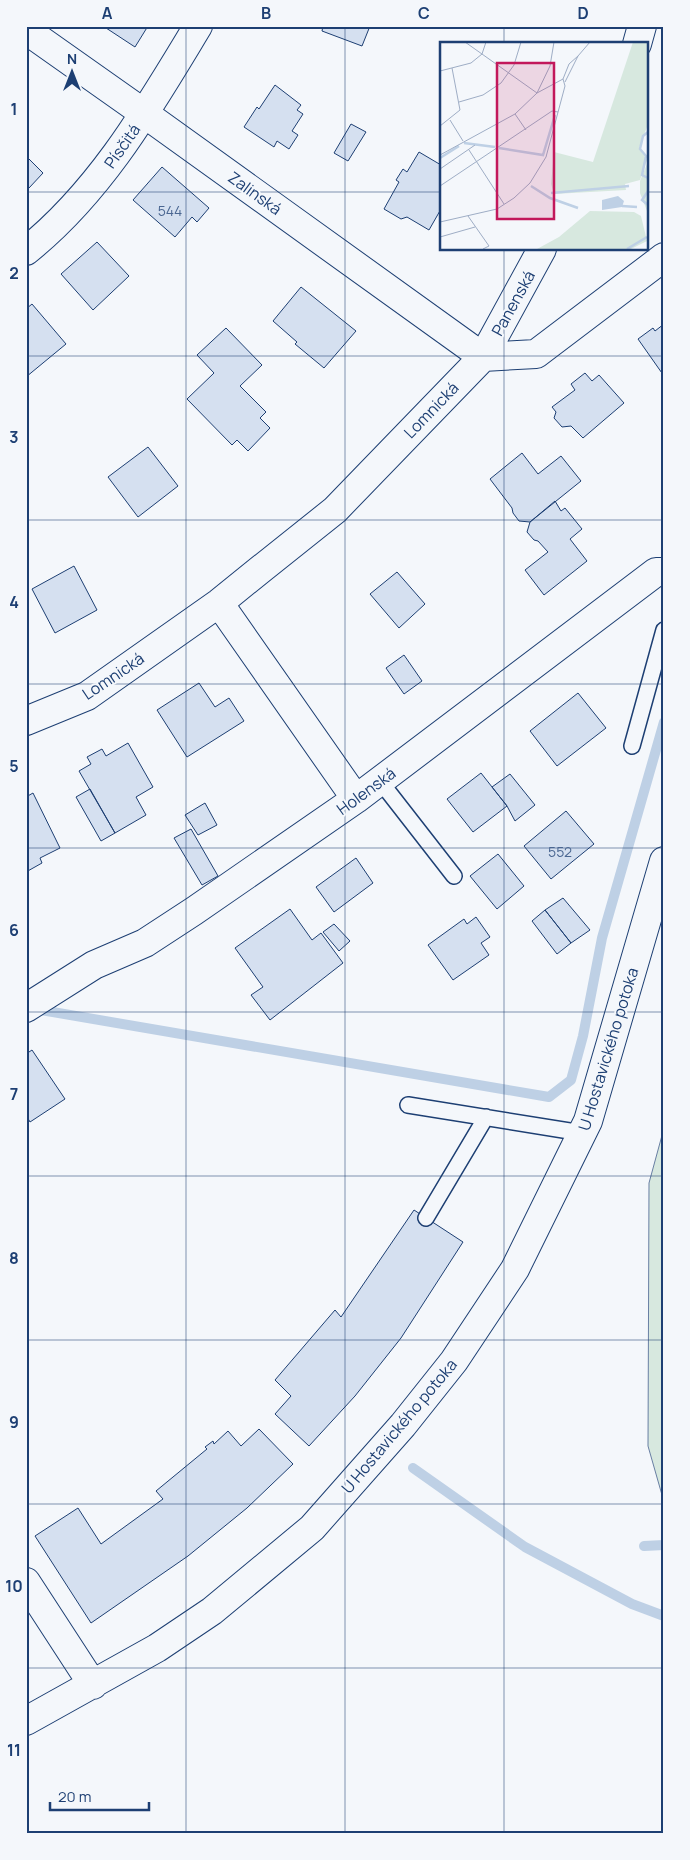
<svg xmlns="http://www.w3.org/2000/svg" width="690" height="1860" viewBox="0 0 690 1860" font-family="Manrope,sans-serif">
	<rect width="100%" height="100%" fill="#f4f7fb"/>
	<path fill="#d7e8df" stroke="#687fa3" d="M 664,1128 L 664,1502 L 648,1446 L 649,1183 Z"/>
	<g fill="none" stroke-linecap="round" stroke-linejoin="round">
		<path stroke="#bed0e5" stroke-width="10" d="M 35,1009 L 549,1097 L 571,1080 L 583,1036 L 602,938 L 664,722
			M 413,1468 L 525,1547 L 632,1604 L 664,1616
			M 644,1546 L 664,1545"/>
	</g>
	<path fill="#d5e0f0" stroke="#1d3f73" d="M 103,26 L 148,26 L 135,47 Z
		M 323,26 L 370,26 L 362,46 L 322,31 Z
		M 275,85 L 301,105 L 297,110 L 303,114 L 292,131 L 298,135 L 289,149 L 277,141 L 274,147 L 244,127 L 257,107 L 259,109 Z
		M 351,124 L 366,132 L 348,161 L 334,153 Z
		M 419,152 L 441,165 L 441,209 L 429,230 L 407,217 L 401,219 L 384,209 L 399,182 L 396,180 L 403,169 L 407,172 Z
		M 26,156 L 43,173 L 29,188 L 26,185 Z
		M 162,167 L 209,208 L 197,222 L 192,217 L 175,237 L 133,200 Z
		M 97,242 L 129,276 L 93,310 L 61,274 Z
		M 301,287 L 356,331 L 324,368 L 295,344 L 297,342 L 273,321 Z
		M 32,304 L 66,344 L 26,377 L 26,309 Z
		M 664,324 L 664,376 L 638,339 L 653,328 L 655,331 Z
		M 226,328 L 262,365 L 240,386 L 266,412 L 260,418 L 270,428 L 248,451 L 237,440 L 232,445 L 187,399 L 214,373 L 197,355 Z
		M 585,373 L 592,381 L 599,375 L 624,403 L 583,438 L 571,426 L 562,427 L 554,418 L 556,412 L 552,407 L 575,390 L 571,384 Z
		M 148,447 L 178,486 L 138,517 L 108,477 Z
		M 522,453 L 538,474 L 561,456 L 581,481 L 530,522 L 519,521 L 513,513 L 512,508 L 490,479 Z
		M 555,501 L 561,511 L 565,508 L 582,529 L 570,539 L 587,561 L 544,595 L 525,570 L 548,552 L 538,541 L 534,540 L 527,532 L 530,522 Z
		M 74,566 L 97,610 L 55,633 L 32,589 Z
		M 397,572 L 425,604 L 399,628 L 370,594 Z
		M 404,655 L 422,681 L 404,694 L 386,668 Z
		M 199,683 L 215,707 L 229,698 L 244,721 L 187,757 L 157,710 Z
		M 578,693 L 606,728 L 557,766 L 530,731 Z
		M 128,743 L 153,787 L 136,797 L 146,815 L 115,833 L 79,771 L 91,764 L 87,757 L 102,749 L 106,756 Z
		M 481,773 L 507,806 L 473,832 L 447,799 Z
		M 510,774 L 535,805 L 515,821 L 507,806 L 492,787 Z
		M 90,789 L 115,833 L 101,841 L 76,797 Z
		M 33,793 L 60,848 L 40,858 L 42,863 L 26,872 L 26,797 Z
		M 205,803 L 217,825 L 198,835 L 185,815 Z
		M 566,811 L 594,844 L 551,879 L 524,846 Z
		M 191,829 L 218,876 L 202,885 L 174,838 Z
		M 498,854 L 524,886 L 497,909 L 470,876 Z
		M 356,858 L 373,883 L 334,912 L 316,887 Z
		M 563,898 L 590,930 L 571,943 L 545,910 Z
		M 290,909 L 312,940 L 321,933 L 343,963 L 270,1020 L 251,995 L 263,987 L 235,948 Z
		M 545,910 L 571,943 L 557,954 L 532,921 Z
		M 476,917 L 490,937 L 481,943 L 489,955 L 453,980 L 428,945 L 464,919 L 467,924 Z
		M 334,924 L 350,941 L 339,951 L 323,932 Z
		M 32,1050 L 65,1099 L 30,1122 L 26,1115 L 26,1054 Z
		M 414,1210 L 463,1242 L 401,1338 L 355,1396 L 309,1446 L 275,1414 L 291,1396 L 275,1380 L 335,1310 L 341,1317 Z
		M 259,1429 L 293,1464 L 247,1508 L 188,1556 L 91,1623 L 35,1536 L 78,1508 L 101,1544 L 163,1499 L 156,1491 L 207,1449 L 205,1447 L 213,1441 L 214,1444 L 228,1431 L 241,1446 Z"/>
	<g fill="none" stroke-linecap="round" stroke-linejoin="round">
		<defs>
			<path id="service" d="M 632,746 L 664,630
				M 380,781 L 454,876
				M 408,1105 L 582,1133
				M 426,1218 L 486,1117"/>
			<path id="minor" d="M 26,30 L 145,114 L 483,357 L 542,249
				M 637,44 L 642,26
				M 26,251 C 101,191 149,107 198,26
				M 219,603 L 356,799
				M 26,721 L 87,696 L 219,603 L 261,569 L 335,510 L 483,357 L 536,354 L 664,257
				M 26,1008 L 94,965 L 145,943 L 194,911 L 356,799 L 656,572 L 664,572
				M 26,1582 L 93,1685
				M 26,1721 L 157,1648 L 212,1611 L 312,1528 L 403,1425 L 454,1361 L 515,1269 L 588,1121 L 664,861"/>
		</defs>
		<use href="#service" stroke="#1d3f73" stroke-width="18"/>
		<use href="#minor" stroke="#1d3f73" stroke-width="30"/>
		<use href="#service" stroke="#f4f7fb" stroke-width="15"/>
		<use href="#minor" stroke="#f4f7fb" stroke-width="28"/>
	</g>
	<path fill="none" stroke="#1d3f73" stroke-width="1" stroke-opacity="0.55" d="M 186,26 L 186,1834M 345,26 L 345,1834M 504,26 L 504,44M 26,192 L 441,192M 646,192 L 664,192M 504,249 L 504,1834M 26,356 L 664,356M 26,520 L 664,520M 26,684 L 664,684M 26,848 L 664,848M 26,1012 L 664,1012M 26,1176 L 664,1176M 26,1340 L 664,1340M 26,1504 L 664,1504M 26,1668 L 664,1668"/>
	<g text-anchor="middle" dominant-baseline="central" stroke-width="4" stroke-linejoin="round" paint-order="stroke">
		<g font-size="14" fill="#4b6792">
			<text x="170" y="210">544</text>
			<text x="560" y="851">552</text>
		</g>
		<g font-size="16" fill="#1d3f73" stroke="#f4f7fb">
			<text transform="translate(122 146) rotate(-55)">Písčitá</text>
			<text transform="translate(255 193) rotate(36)">Zalinská</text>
			<text transform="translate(513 303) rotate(-61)">Panenská</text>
			<text transform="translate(431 410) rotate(-46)">Lomnická</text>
			<text transform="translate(113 676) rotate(-34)">Lomnická</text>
			<text transform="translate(366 791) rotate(-36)">Holenská</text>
			<text transform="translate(608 1049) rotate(-73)">U Hostavického potoka</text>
			<text transform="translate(399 1426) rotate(-50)">U Hostavického potoka</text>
		</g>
	</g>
	<g transform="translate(440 42)">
		<rect width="208" height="208" fill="#f4f7fb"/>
		<path d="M 193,0 L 207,0 L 207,85 L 199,106 L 207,118 L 200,138 L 185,142 L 186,148 L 114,152 L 111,142 L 114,110 L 153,120 ZM 207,122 L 207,169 L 200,151 L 200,139 ZM 150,169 L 194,170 L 201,174 L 207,199 L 191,207 L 97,207 L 119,195 Z" fill="#d7e8df"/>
		<path d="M 178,154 L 184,159 L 182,165 L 162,168 L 162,158 Z" fill="#bed0e5"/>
		<path fill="none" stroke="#bed0e5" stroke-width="2.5" d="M 208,90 L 203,94 L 200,107 L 206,114 L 202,133 L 208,136M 24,101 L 55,105M 59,106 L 103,113 L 115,73M 0,116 L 19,104M 91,144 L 110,156 L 138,166M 208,149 L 202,158 L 208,163M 111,151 L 189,144M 182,164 L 197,165M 187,207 L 207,195"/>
		<path fill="none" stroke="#9eadc5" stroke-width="1" d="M 25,0 L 97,51 L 110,24 L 114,0M 0,29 L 31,21 L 42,12 L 46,0M 125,40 L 138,14 L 150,0M 19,60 L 43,53 L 61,41 L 74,23 L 81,0M 75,72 L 86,88M 10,78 L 23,99M 0,84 L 20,68 L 12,26M 29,108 L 64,162M 0,113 L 75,72 L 97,51 L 123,37 L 129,22 L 138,14M 0,127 L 35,103M 0,144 L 112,69 L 118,70M 28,174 L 49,204 L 43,207M 0,180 L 57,167 L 74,156 L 90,141 L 106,115 L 125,44 L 123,37M 0,195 L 35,185"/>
		<path fill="#c2185b" fill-opacity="0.15" stroke="#c2185b" stroke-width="2.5" d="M 57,21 L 114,21 L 114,177 L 57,177 Z"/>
		<rect width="208" height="208" fill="none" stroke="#1d3f73" stroke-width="2.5"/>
	</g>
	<rect width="690" height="1860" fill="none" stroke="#f4f7fb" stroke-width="55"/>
	<g transform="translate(72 72)" stroke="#f4f7fb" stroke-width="4" paint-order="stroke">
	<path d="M0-4L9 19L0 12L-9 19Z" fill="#1d3f73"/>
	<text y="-8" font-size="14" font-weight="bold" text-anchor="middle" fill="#1d3f73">N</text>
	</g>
	<path d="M50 1802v8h99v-8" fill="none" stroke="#1d3f73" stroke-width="2.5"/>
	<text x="58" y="1802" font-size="15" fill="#1d3f73" stroke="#f4f7fb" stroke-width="4" paint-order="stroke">20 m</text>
	<rect x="28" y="28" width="634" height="1804" fill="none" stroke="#1d3f73" stroke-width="2"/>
	<g font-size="16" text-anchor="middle" font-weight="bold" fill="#1d3f73">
		<text x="107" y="19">A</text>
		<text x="266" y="19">B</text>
		<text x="424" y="19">C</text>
		<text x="583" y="19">D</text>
		<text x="14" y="115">1</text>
		<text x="14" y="279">2</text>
		<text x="14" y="443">3</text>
		<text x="14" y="608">4</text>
		<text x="14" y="772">5</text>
		<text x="14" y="936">6</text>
		<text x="14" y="1100">7</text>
		<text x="14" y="1264">8</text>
		<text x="14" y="1428">9</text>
		<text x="14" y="1592">10</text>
		<text x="14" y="1756">11</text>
	</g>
</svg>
